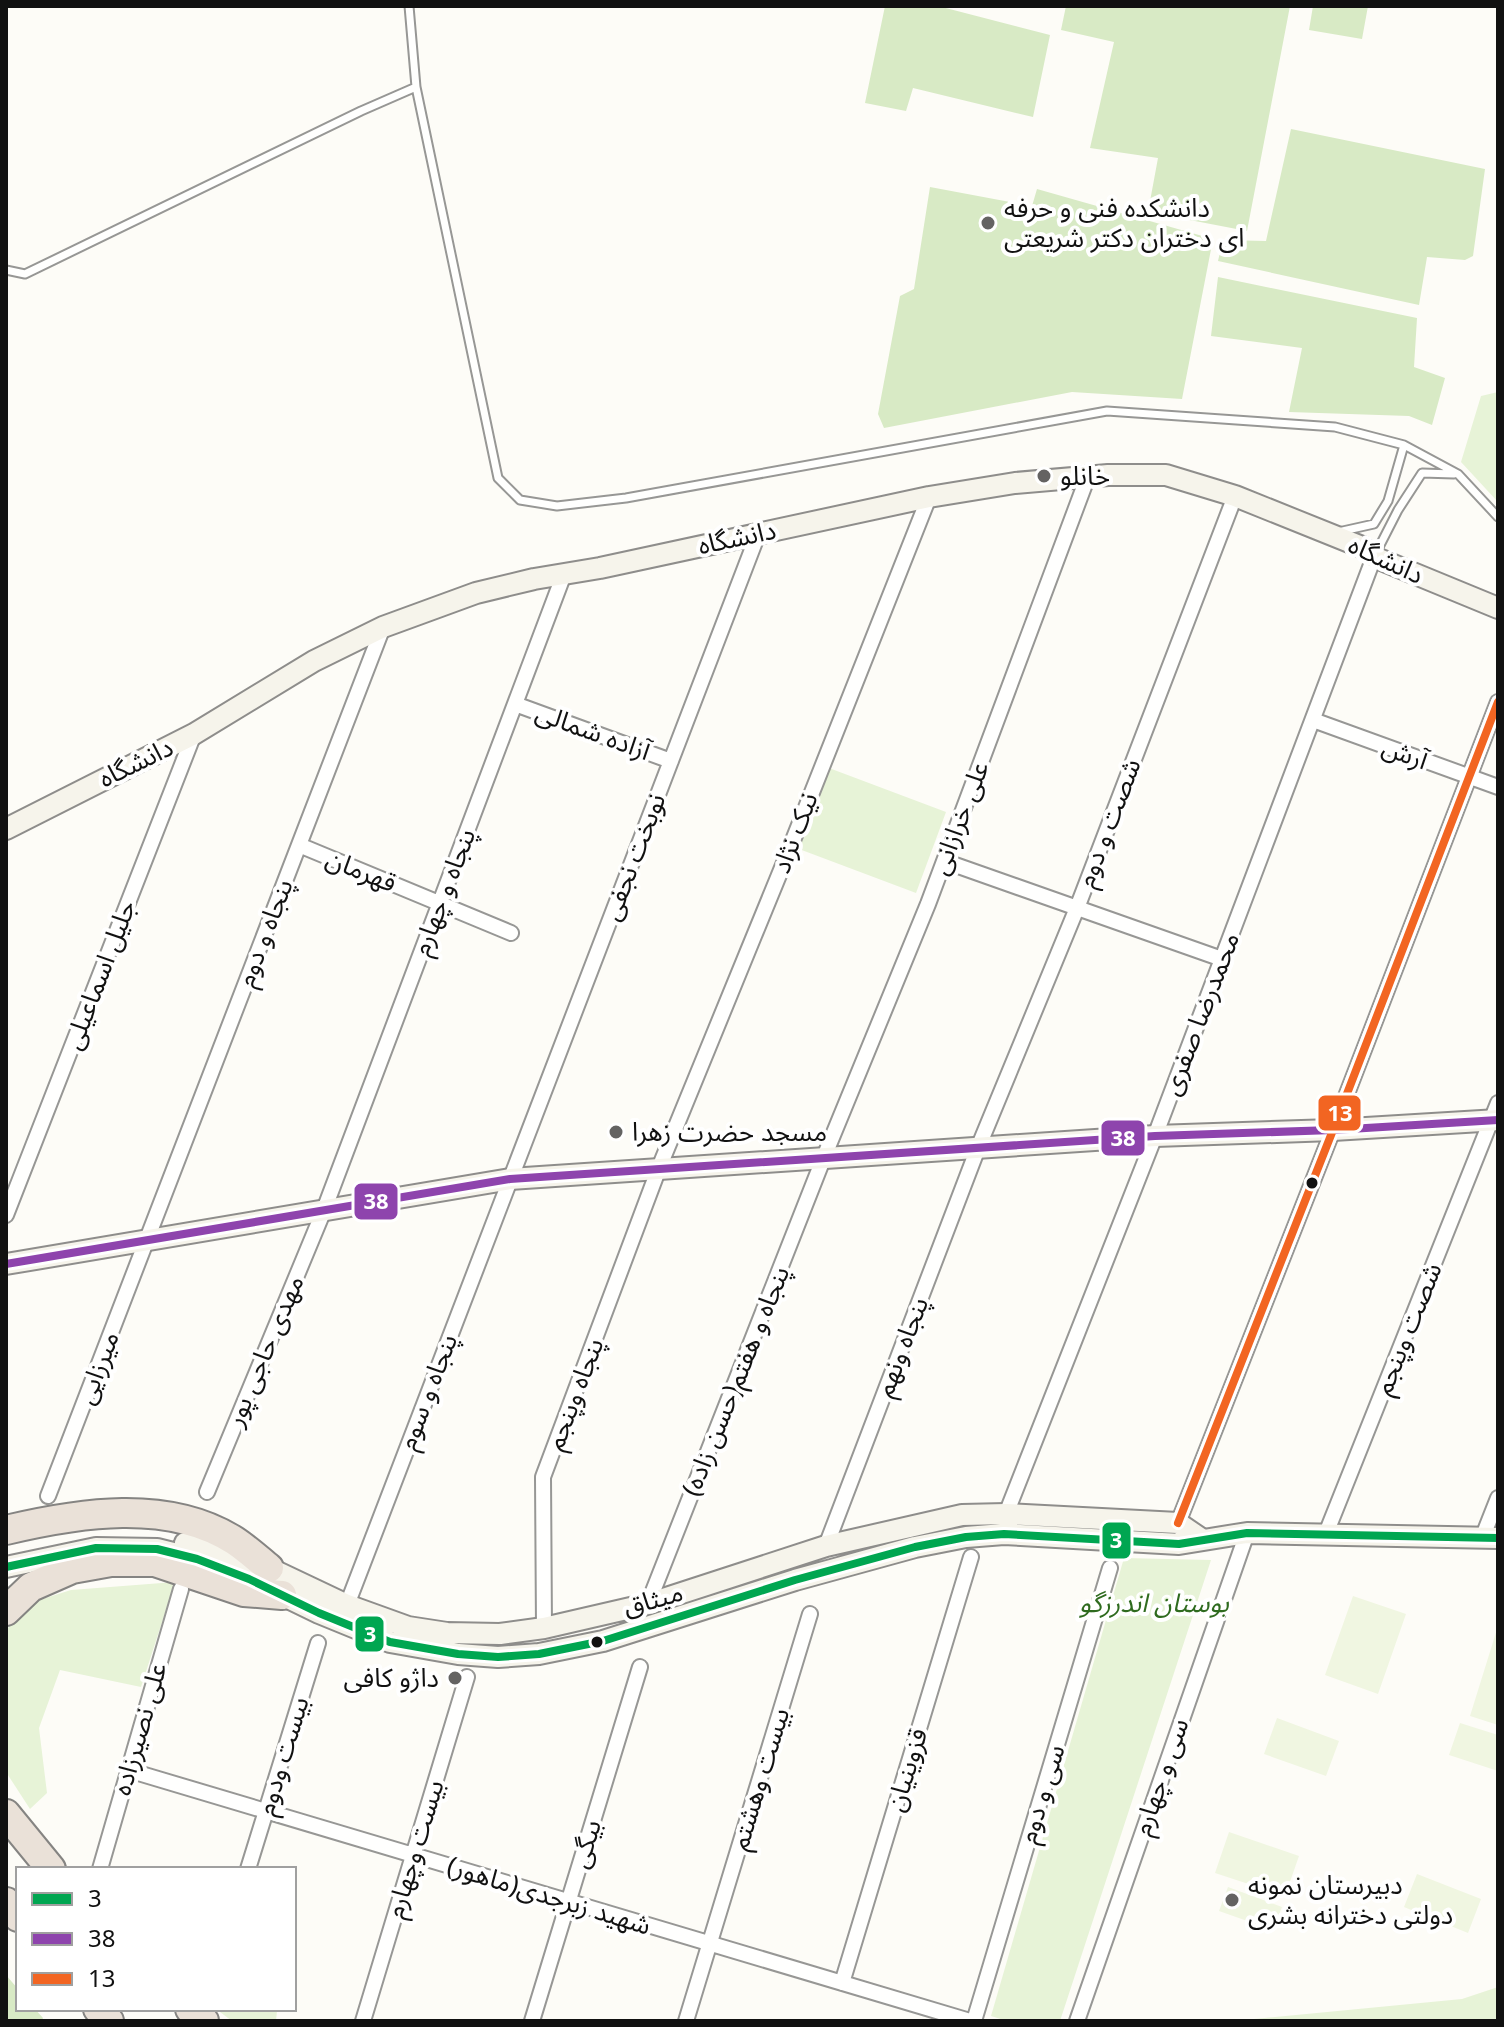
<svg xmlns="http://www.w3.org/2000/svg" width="1504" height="2027" viewBox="0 0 1504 2027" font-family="Georgia,'Noto Sans Arabic',serif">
	<rect width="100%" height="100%" fill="#fdfcf7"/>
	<path fill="#e7f3d7" d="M 1498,392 L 1498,502 L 1461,462 L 1481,396 Z
		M 829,768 L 946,812 L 916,893 L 799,849 Z
		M 1124,1558 L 1211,1560 L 1060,2021 L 1007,2021 L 991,2016 Z
		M 175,1582 L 141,1687 L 60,1670 L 39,1728 L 47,1793 L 30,1809 L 6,1772 L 6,1630 L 33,1602 L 71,1590 Z
		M 1498,1987 L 1498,2021 L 1233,2021 L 1462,1999 Z
		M 216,2009 L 271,2009 L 277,2011 L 276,2021 L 232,2021 Z"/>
	<path fill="#d8eac5" d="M 885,6 L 938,6 L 1050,35 L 1033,117 L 913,88 L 906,111 L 865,103 Z
		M 1066,6 L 1290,6 L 1247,231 L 1148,212 L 1158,158 L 1090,148 L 1114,42 L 1061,30 Z
		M 1313,6 L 1368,6 L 1362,39 L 1309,30 Z
		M 1291,129 L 1485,169 L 1473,256 L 1465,260 L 1427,257 L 1419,305 L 1218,261 L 1223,240 L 1266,241 Z
		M 930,187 L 1032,206 L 1037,189 L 1213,239 L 1182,399 L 1072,392 L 884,428 L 878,414 L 900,296 L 914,289 Z
		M 1218,277 L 1417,318 L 1414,367 L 1445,378 L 1432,425 L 1409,416 L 1289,412 L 1302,348 L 1211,336 Z
		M 6,1975 L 18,1989 L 18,2009 L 35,2009 L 43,2018 L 42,2021 L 6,2021 Z"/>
	<path fill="#f0f6e1" d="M 1353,1596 L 1406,1614 L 1378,1694 L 1325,1675 Z
		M 1498,1626 L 1498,1725 L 1470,1716 Z
		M 1277,1718 L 1339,1741 L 1326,1776 L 1264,1754 Z
		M 1460,1723 L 1498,1735 L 1498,1771 L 1449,1755 Z
		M 1229,1832 L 1299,1856 L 1285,1896 L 1215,1873 Z
		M 1417,1874 L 1481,1899 L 1468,1933 L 1404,1907 Z
		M 1228,1887 L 1282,1907 L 1273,1930 L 1219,1911 Z"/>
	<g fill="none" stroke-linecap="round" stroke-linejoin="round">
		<defs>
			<path id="lane" d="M 409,6 L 416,87 L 498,478 L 520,500 L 557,506 L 626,498 L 1107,411 L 1335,427 L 1404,445 L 1458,474 L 1498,517
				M 6,270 L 25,274 L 361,111 L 416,87
				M 1338,532 L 1374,524 L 1388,501 L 1404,445
				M 1375,555 L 1398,510 L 1422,473 L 1454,474"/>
			<path id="street" d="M 515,704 L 671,761
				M 1313,720 L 1498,787
				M 299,845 L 511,933
				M 944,861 L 1222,959
				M 6,1215 L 194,734
				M 207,1492 L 324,1210 L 564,574
				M 48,1496 L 383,627
				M 1006,1514 L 1155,1136 L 1374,557
				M 1178,1523 L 1333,1130 L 1498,702
				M 1325,1536 L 1498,1103
				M 1483,1536 L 1498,1498
				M 826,1546 L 978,1148 L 1077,908 L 1235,496
				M 648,1604 L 824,1157 L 928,904 L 1088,476
				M 347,1605 L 758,534
				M 544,1628 L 543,1477 L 659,1168 L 788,853 L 929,497
				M 128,1770 L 970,2021
				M 100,1869 L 181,1589
				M 248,1869 L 318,1643
				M 842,1983 L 971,1557
				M 363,2021 L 467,1677
				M 532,2021 L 640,1667
				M 686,2021 L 810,1614
				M 974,2021 L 1110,1568
				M 1077,2021 L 1247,1533"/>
			<path id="secondary" d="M 6,829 L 194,734 L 314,661 L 383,627 L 476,593 L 534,579 L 600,568 L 929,497 L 1015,483 L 1108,475 L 1166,475 L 1235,496 L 1362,547 L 1374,557 L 1498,608
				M 6,1264 L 510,1179 L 1155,1136 L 1333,1130 L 1498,1120
				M 185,1543 L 220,1551 L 269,1568 L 347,1605 L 408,1627 L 447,1633 L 500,1634 L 544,1628 L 648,1604 L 826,1546 L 962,1515 L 1006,1514 L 1178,1523 L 1203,1540
				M 6,1567 L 96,1548 L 157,1549 L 197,1559 L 249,1579 L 319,1613 L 390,1642 L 458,1654 L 498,1657 L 539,1654 L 603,1641 L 795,1580 L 915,1547 L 966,1537 L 1004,1534 L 1179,1544 L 1247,1533 L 1498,1538"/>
			<path id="highway" d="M 6,1530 C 78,1513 168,1498 235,1541 C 247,1549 258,1559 269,1568
				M 6,1611 L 31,1587 L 72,1569 L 111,1562 L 155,1562 L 244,1592 L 282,1595
				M 6,1814 L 51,1869
				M 6,1902 L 18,1917
				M 98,2009 L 109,2021
				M 190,2009 L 204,2021"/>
		</defs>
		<use href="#lane" stroke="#979795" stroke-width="11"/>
		<use href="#street" stroke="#979795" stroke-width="18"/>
		<use href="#secondary" stroke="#8e8d8b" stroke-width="24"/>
		<use href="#highway" stroke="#858482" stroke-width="32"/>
		<use href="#lane" stroke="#fffffe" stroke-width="7"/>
		<use href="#street" stroke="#fffffe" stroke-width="14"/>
		<use href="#secondary" stroke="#f6f4eb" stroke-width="20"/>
		<use href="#highway" stroke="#eae1d8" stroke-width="28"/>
		<defs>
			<path id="bus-1" d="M 6,1567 L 96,1548 L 157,1549 L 197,1559 L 249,1579 L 319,1613 L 390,1642 L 458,1654 L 498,1657 L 539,1654 L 603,1641 L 795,1580 L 915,1547 L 966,1537 L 1004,1534 L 1179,1544 L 1247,1533 L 1498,1538"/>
			<path id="bus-2" d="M 6,1264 L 510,1179 L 1155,1136 L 1333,1130 L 1498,1120"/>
			<path id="bus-3" d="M 1178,1523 L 1333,1130 L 1498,702"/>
		</defs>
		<use href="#bus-1" stroke="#fff" stroke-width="14"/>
		<use href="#bus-2" stroke="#fff" stroke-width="14"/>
		<use href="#bus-3" stroke="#fff" stroke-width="14"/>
		<use href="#bus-1" stroke="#00a651" stroke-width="8"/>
		<use href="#bus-2" stroke="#8e44ad" stroke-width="8"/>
		<use href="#bus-3" stroke="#f26522" stroke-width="8"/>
	</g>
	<g fill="#646362" stroke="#fff" stroke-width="3">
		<circle cx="988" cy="223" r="8"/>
		<circle cx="1044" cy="476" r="8"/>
		<circle cx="616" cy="1132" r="8"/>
		<circle cx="455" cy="1678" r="8"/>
		<circle cx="1232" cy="1900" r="8"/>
	</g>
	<g fill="#111" stroke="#fff" stroke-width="3">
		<circle cx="1312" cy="1183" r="7"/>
		<circle cx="597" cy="1642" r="7"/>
	</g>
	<g text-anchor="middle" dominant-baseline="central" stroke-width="8" stroke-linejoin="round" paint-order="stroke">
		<g font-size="26" fill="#111" stroke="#fff" text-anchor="start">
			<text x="1004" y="208">دانشکده فنی و حرفه<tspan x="1004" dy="30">ای دختران دکتر شریعتی</tspan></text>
			<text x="1060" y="476">خانلو</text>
			<text x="632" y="1132">مسجد حضرت زهرا</text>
			<text x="439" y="1678" text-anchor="end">داژو کافی</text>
			<text x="1248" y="1885">دبیرستان نمونه<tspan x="1248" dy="30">دولتی دخترانه بشری</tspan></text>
		</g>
		<g font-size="26" fill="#111" stroke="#fff">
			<text transform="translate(737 538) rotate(-12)">دانشگاه</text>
			<text transform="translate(1386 560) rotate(25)">دانشگاه</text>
			<text transform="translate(593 732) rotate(20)">آزاده شمالی</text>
			<text transform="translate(1405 754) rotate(20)">آرش</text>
			<text transform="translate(136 763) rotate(-26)">دانشگاه</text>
			<text transform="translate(960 818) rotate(-69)">علی خرازانی</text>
			<text transform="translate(1109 823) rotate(-69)">شصت و دوم</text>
			<text transform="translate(795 833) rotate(-69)">نیک نژاد</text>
			<text transform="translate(634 857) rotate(-69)">نوبخت نجفی</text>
			<text transform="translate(361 871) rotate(22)">قهرمان</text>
			<text transform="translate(444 892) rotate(-69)">پنجاه و چهارم</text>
			<text transform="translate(265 933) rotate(-69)">پنجاه و دوم</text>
			<text transform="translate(100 975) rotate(-69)">جلیل اسماعیلی</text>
			<text transform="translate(1201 1014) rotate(-69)">محمدرضا صفری</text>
			<text transform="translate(1408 1329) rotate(-68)">شصت وپنجم</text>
			<text transform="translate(902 1347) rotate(-69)">پنجاه ونهم</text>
			<text transform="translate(265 1351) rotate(-67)">مهدی حاجی پور</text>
			<text transform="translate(98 1368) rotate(-69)">میرزایی</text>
			<text transform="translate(736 1381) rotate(-68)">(حسن زاده)پنجاه و هفتم</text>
			<text transform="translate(428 1392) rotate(-69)">پنجاه و سوم</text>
			<text transform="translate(575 1394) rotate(-69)">پنجاه وپنجم</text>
			<text transform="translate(653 1600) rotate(-16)">میثاق</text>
			<text transform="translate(140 1729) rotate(-74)">علی نصیرزاده</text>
			<text transform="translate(283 1756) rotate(-73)">بیست ودوم</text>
			<text transform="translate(907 1770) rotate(-73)">قزوینیان</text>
			<text transform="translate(1161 1777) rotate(-71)">سی و چهارم</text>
			<text transform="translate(760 1779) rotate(-73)">بیست وهشتم</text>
			<text transform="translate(1042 1794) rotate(-73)">سی و دوم</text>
			<text transform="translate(586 1844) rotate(-73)">بیگی</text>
			<text transform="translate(415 1849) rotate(-73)">بیست وچهارم</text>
			<text transform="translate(549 1896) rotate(17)">شهید زبرجدی(ماهور)</text>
		</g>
		<g font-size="26" font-style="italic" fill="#2f6b1f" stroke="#fff">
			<text x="1154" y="1603">بوستان اندرزگو</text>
		</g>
	</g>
	<g stroke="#fff" stroke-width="3">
		<rect x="1317" y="1094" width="45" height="38" rx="8" fill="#f26522"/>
		<rect x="1100" y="1119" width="46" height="38" rx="8" fill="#8e44ad"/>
		<rect x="353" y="1182" width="46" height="39" rx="8" fill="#8e44ad"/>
		<rect x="1101" y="1521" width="31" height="39" rx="8" fill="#00a651"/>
		<rect x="354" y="1615" width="31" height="38" rx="8" fill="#00a651"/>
	</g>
	<g font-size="22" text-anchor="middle" font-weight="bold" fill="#fff">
		<text x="1340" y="1121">13</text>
		<text x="1123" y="1146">38</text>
		<text x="376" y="1209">38</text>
		<text x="1116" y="1548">3</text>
		<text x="370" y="1642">3</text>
	</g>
	<rect width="1504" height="2027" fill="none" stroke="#111111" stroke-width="16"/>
	<rect x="16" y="1867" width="280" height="144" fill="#ffffff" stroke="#a0a0a0" stroke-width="2"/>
	<rect x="32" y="1893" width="40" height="12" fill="#00a651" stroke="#a0a0a0" stroke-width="2"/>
	<text x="88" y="1907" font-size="24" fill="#111111">3</text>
	<rect x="32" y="1933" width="40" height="12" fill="#8e44ad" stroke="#a0a0a0" stroke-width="2"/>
	<text x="88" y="1947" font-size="24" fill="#111111">38</text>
	<rect x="32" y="1973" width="40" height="12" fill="#f26522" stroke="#a0a0a0" stroke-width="2"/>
	<text x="88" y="1987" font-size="24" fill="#111111">13</text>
</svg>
